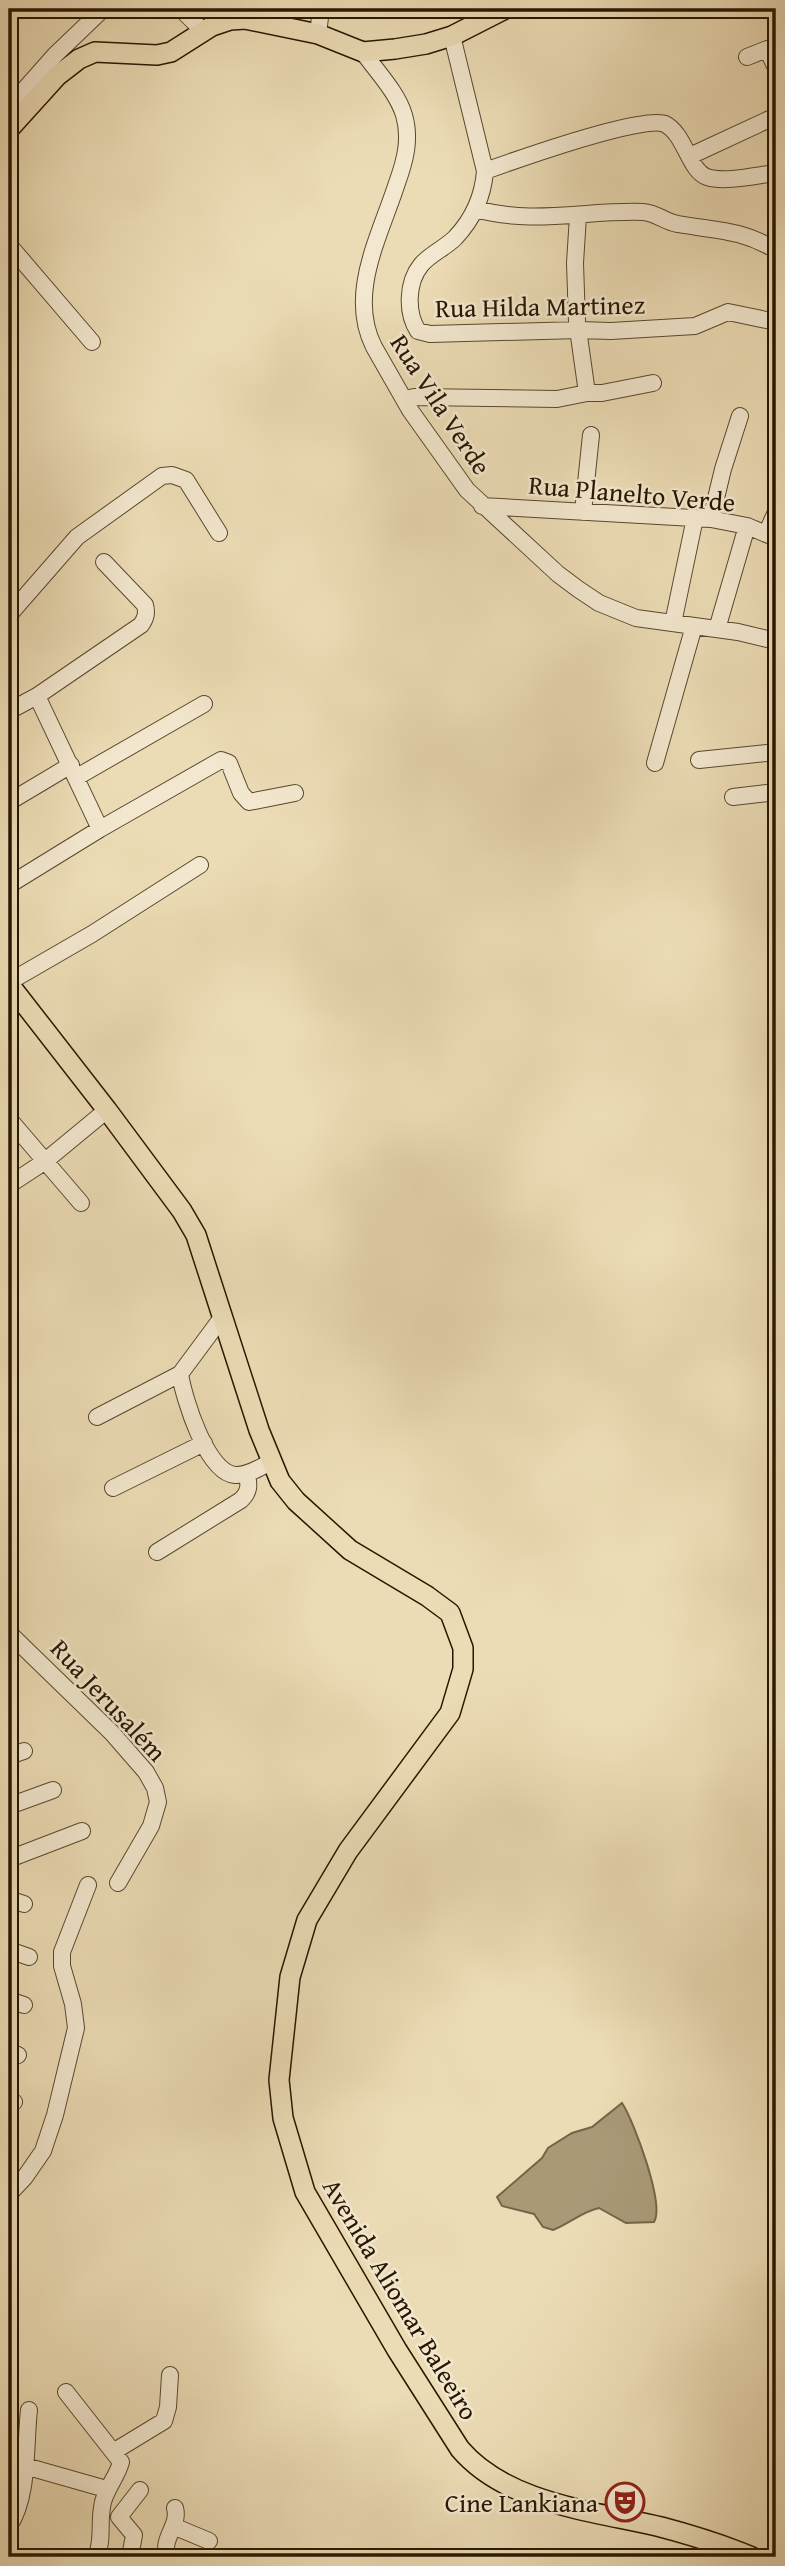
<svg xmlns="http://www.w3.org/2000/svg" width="785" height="2566" viewBox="0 0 785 2566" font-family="'Gentium Book Plus',serif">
	<rect width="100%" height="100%" fill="#ecdcb5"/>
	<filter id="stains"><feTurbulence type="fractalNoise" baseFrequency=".00286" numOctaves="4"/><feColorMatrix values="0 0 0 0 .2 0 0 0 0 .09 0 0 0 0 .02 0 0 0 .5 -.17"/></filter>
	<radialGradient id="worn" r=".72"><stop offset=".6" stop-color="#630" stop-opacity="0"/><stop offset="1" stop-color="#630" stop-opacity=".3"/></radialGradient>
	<path fill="#a99977" stroke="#756547" stroke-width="2" d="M 622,2103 C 634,2121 665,2205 654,2222 L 626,2223 L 599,2208 C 583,2211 569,2224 553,2230 L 543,2227 L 534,2214 L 502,2206 L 497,2197 L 542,2158 L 548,2148 L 572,2133 L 592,2127 Z"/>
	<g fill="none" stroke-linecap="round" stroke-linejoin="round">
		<defs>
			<path id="minor" d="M 181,9 L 203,31
				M 318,34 L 321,9
				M 452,36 L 485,171 C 483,197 473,219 455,238 C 445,248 430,254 421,265 C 407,282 406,313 418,331 L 430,334 L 579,330 L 611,331 L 695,326 L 728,312 L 776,322
				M 363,52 C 377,72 397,92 404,115 C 411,139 405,161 397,183 C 380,236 347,294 374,347 L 410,410 L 467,490 L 558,574 L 578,589 L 599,603 L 636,618 L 738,632 L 776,641
				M 747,57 L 767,49 L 776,68
				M 9,107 L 55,55 L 103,9
				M 690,156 L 776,116
				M 485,171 C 513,161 644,114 665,124 C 685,134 689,171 707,177 C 724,183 758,175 776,173
				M 476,209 C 532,225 586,210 643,212 C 657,213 665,222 678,224 C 717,231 740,229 776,250
				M 578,216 L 575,263 L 577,322 L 587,393 L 602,393 L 653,383
				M 9,245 L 92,342
				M 404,399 L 414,397 L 557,399 L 587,393
				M 482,506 L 711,519 L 747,526 L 776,538
				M 583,512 L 591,435
				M 711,519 L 723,469 L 740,416
				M 766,534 L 776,512
				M 9,615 L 77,537 L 162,476 L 172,475 L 186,480 L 219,533
				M 673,623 L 695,518
				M 717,629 L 747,526
				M 9,711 L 37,696 L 141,625 C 146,618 147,613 145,605 L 104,562
				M 699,760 L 776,752
				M 655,763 L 694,626
				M 77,777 L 204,704
				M 733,797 L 776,792
				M 9,802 L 71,765
				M 100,829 L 221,760 L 229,763 L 241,793 L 249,802 L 295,793
				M 9,885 L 100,829 L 37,696
				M 9,982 L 92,934 L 200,865
				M 9,1119 L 81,1203
				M 9,1185 L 44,1162 L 107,1110
				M 223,1316 L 180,1374 C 184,1399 207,1473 235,1475 C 248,1476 260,1467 271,1462
				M 97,1417 L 180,1374
				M 113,1488 L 204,1443
				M 157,1552 L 241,1500 C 250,1491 249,1485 247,1474
				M 9,1633 L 112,1733 L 146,1772 L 155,1788 L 158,1802 L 151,1826 L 118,1883
				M 9,1756 L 24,1751
				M 9,1806 L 53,1790
				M 9,1859 L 82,1831
				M 9,1899 L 24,1904
				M 9,1950 L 29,1957
				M 9,2000 L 24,2005
				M 9,2052 L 18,2055
				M 9,2100 L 14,2102
				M 9,2194 L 25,2177 L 43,2151 L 55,2115 L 76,2028 L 73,2004 L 62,1966 L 62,1952 L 88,1885
				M 66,2392 L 121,2462 C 117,2477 107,2487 103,2502 C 98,2522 104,2540 96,2557
				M 113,2452 L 164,2421 L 168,2407 L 170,2375
				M 25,2466 L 106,2489
				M 9,2526 C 29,2497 25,2444 29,2410
				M 173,2526 L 209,2541
				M 130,2557 L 134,2535 L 119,2517 L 140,2490
				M 168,2557 C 160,2539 180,2526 175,2508"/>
			<path id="major" d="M 9,129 L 57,76 L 79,59 L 95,52 L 157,55 L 171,52 L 212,26 L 230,20 L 245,19 L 318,34 L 363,52 L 395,49 L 426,44 L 452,36 L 505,9
				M 9,984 L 107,1110 L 182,1211 L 196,1235 L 259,1430 L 280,1481 L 296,1501 L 350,1550 L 427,1596 L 450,1613 L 463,1648 L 463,1669 L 450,1713 L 348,1851 L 307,1920 L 290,1977 L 279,2080 L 283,2118 L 305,2192 L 397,2350 L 460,2449 C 507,2504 594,2511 661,2527 C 691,2535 723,2545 752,2557"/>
		</defs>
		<use href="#minor" stroke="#58482d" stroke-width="18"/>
		<use href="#major" stroke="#271600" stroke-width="22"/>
		<use href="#minor" stroke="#f3e8cf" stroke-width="16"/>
		<use href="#major" stroke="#ecdcb5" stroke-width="19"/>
	</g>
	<defs>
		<symbol id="theatre-ring" viewBox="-11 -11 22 22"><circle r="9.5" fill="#f3e8cf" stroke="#8f2418" stroke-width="1.5"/><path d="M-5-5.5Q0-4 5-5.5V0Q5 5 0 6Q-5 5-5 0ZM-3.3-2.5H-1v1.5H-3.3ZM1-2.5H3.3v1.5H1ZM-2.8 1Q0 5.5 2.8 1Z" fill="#8f2418"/></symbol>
	</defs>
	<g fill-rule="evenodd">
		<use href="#theatre-ring" x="603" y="2480" width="44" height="44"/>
	</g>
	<g text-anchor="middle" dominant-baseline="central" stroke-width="5" stroke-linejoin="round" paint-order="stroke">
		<g font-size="26" fill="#271600" stroke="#f3e8cf">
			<text transform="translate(540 306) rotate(-1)">Rua Hilda Martinez</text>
			<text transform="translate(441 404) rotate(57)">Rua Vila Verde</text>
			<text transform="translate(632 493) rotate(5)">Rua Planelto Verde</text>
			<text transform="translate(109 1700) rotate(47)">Rua Jerusalém</text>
			<text transform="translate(401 2299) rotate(59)">Avenida Aliomar Baleeiro</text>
		</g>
		<g font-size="26" fill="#271600" stroke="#f3e8cf" text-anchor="end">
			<text x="598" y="2502">Cine Lankiana</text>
		</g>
	</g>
	<rect width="785" height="2566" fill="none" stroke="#ecdcb5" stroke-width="35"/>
	<rect x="10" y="10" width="764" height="2545" fill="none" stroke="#271600" stroke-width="3.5"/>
	<rect x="18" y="18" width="750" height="2531" fill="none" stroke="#271600" stroke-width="2"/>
	<rect width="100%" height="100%" filter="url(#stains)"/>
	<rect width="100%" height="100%" fill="url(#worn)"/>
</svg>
